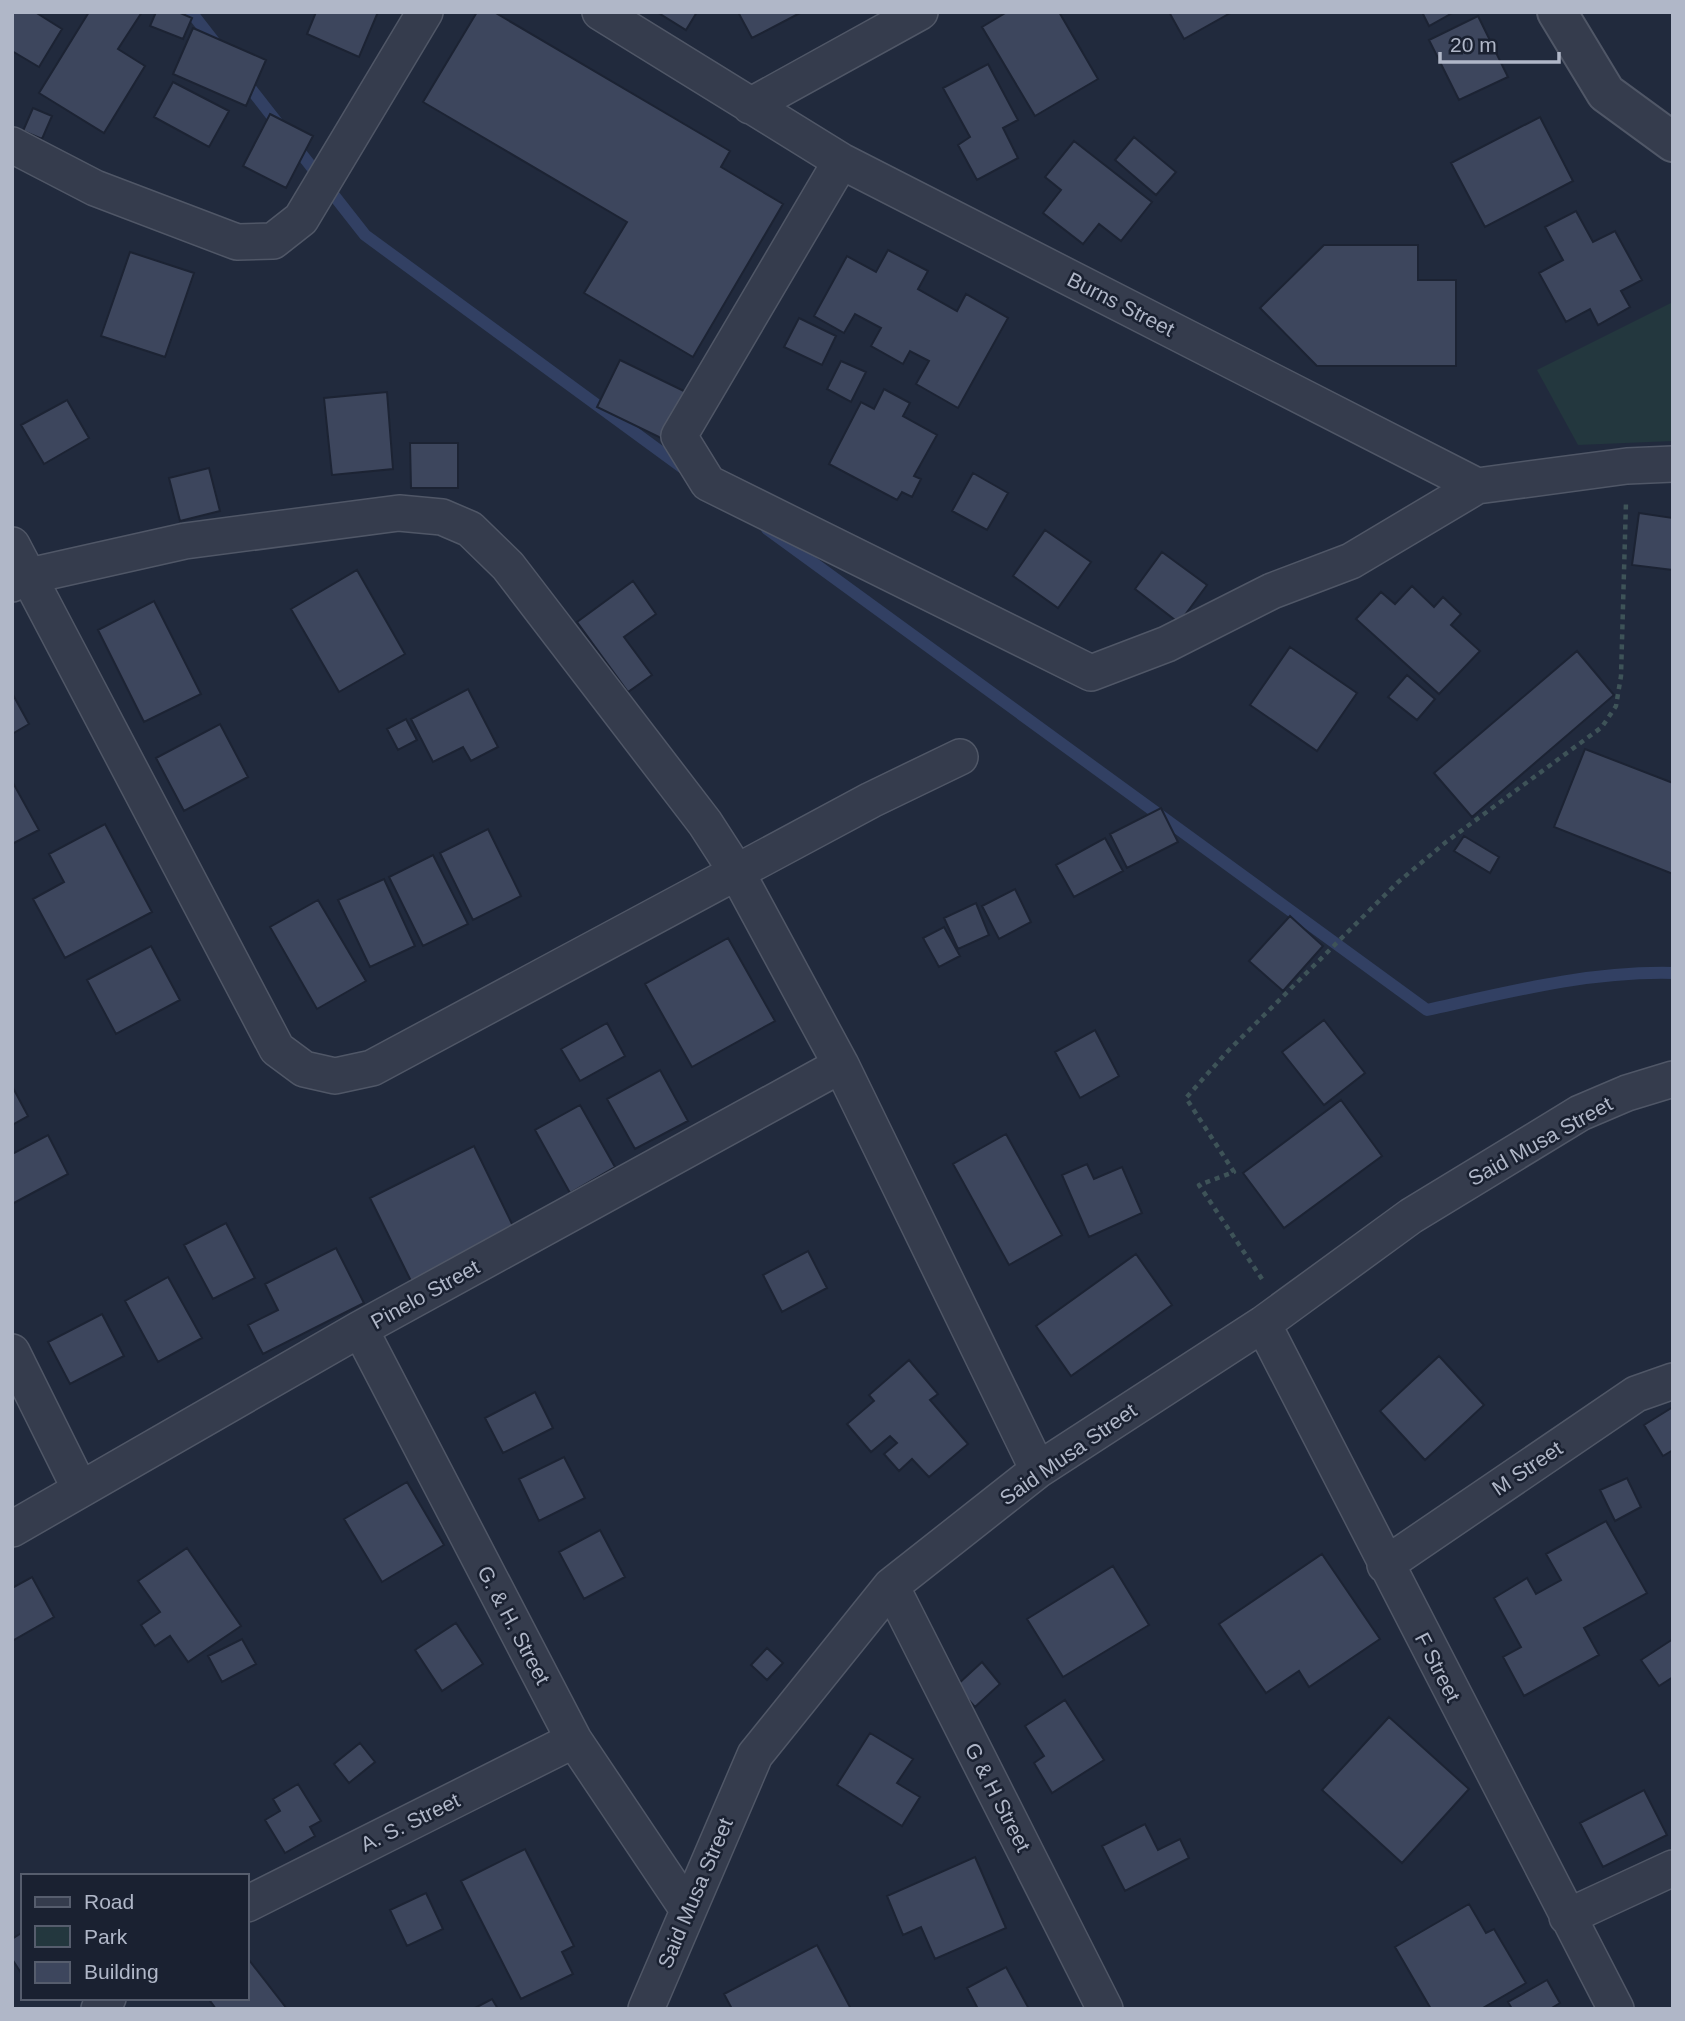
<svg xmlns="http://www.w3.org/2000/svg" width="1685" height="2021" viewBox="0 0 1685 2021" font-family="Helvetica,sans-serif">
	<rect width="100%" height="100%" fill="#212a3d"/>
	<path fill="#23373e" d="M 1673,302 L 1673,441 L 1578,445 L 1537,370 Z"/>
	<g fill="none" stroke-linecap="round" stroke-linejoin="round">
		<path stroke="#324063" stroke-width="12" d="M 191,12 L 219,48
			M 243,79 L 279,125
			M 292,142 L 365,235 L 687,471
			M 767,529 L 1427,1010 C 1508,992 1589,971 1673,973"/>
	</g>
	<path fill="#3d465d" stroke="#1c2333" stroke-width="2" d="M 12,12 L 35,12 L 62,29 L 39,67 L 12,51 Z
		M 89,12 L 142,12 L 118,49 L 145,66 L 104,133 L 39,93 Z
		M 156,12 L 178,12 L 192,18 L 183,39 L 150,26 Z
		M 316,12 L 378,12 L 359,57 L 307,34 Z
		M 477,12 L 494,12 L 730,151 L 721,167 L 783,204 L 693,357 L 584,293 L 627,222 L 423,102 Z
		M 657,12 L 697,12 L 686,30 Z
		M 738,12 L 802,12 L 752,38 Z
		M 1007,12 L 1059,12 L 1098,79 L 1035,116 L 982,27 Z
		M 1169,12 L 1232,12 L 1184,39 Z
		M 1422,12 L 1454,12 L 1429,26 Z
		M 1478,16 L 1508,77 L 1459,100 L 1429,40 Z
		M 193,28 L 266,60 L 246,106 L 173,74 Z
		M 988,64 L 1018,120 L 1003,128 L 1018,158 L 977,180 L 958,145 L 970,137 L 943,88 Z
		M 173,82 L 229,111 L 209,147 L 154,117 Z
		M 33,108 L 52,116 L 42,139 L 23,131 Z
		M 270,114 L 313,136 L 286,188 L 243,166 Z
		M 1540,117 L 1573,181 L 1485,227 L 1451,163 Z
		M 1134,137 L 1176,172 L 1156,195 L 1115,160 Z
		M 1074,141 L 1152,202 L 1121,241 L 1099,224 L 1083,244 L 1043,213 L 1061,190 L 1045,177 Z
		M 1576,211 L 1593,242 L 1615,231 L 1642,280 L 1621,291 L 1630,307 L 1598,325 L 1590,309 L 1566,322 L 1539,273 L 1563,260 L 1545,227 Z
		M 1324,245 L 1418,245 L 1418,280 L 1456,280 L 1456,366 L 1317,366 L 1260,308 Z
		M 888,250 L 928,271 L 918,289 L 957,311 L 966,294 L 1008,318 L 958,408 L 916,384 L 929,361 L 910,351 L 903,364 L 871,346 L 881,328 L 855,314 L 844,333 L 814,316 L 847,256 L 876,272 Z
		M 130,252 L 194,273 L 165,357 L 101,336 Z
		M 799,318 L 836,336 L 822,365 L 784,347 Z
		M 620,360 L 686,392 L 663,439 L 597,407 Z
		M 841,361 L 866,372 L 851,402 L 827,389 Z
		M 884,389 L 910,403 L 903,416 L 937,435 L 914,476 L 921,479 L 912,497 L 902,492 L 897,500 L 829,464 L 861,402 L 874,409 Z
		M 387,392 L 393,469 L 332,475 L 324,398 Z
		M 67,400 L 89,438 L 44,464 L 21,425 Z
		M 410,443 L 458,443 L 458,488 L 411,488 Z
		M 209,468 L 220,511 L 180,521 L 169,478 Z
		M 973,473 L 1008,493 L 987,530 L 952,511 Z
		M 1639,513 L 1673,518 L 1673,570 L 1632,565 Z
		M 1045,530 L 1091,562 L 1058,608 L 1013,576 Z
		M 1162,552 L 1207,585 L 1179,623 L 1135,589 Z
		M 357,570 L 405,654 L 339,692 L 291,609 Z
		M 633,581 L 656,614 L 624,637 L 652,675 L 628,692 L 577,622 Z
		M 1412,586 L 1434,607 L 1443,597 L 1461,614 L 1451,625 L 1480,651 L 1439,694 L 1356,619 L 1381,592 L 1395,604 Z
		M 154,601 L 201,694 L 144,722 L 98,630 Z
		M 1290,647 L 1357,693 L 1317,751 L 1250,705 Z
		M 1577,651 L 1614,695 L 1472,817 L 1434,773 Z
		M 1407,675 L 1435,699 L 1417,720 L 1388,697 Z
		M 468,689 L 498,747 L 471,761 L 463,747 L 433,762 L 411,719 Z
		M 12,693 L 29,724 L 12,734 Z
		M 406,719 L 417,740 L 398,750 L 387,729 Z
		M 220,724 L 248,777 L 184,811 L 156,758 Z
		M 1585,749 L 1673,783 L 1673,874 L 1554,827 Z
		M 12,781 L 39,830 L 12,844 Z
		M 1161,808 L 1178,842 L 1127,868 L 1110,834 Z
		M 105,824 L 152,912 L 65,958 L 33,899 L 64,882 L 49,854 Z
		M 488,829 L 521,896 L 473,920 L 440,853 Z
		M 1464,836 L 1499,857 L 1490,873 L 1454,851 Z
		M 1105,838 L 1123,871 L 1074,897 L 1056,865 Z
		M 433,855 L 468,924 L 423,946 L 389,877 Z
		M 384,879 L 415,946 L 370,967 L 338,900 Z
		M 1015,889 L 1031,922 L 999,939 L 982,906 Z
		M 318,900 L 366,981 L 317,1009 L 270,927 Z
		M 976,903 L 989,935 L 958,949 L 944,918 Z
		M 1290,916 L 1323,946 L 1283,991 L 1249,961 Z
		M 944,927 L 960,956 L 939,967 L 923,938 Z
		M 728,938 L 775,1021 L 692,1067 L 645,984 Z
		M 151,946 L 180,1000 L 116,1034 L 87,980 Z
		M 1324,1020 L 1365,1073 L 1324,1105 L 1282,1052 Z
		M 607,1023 L 625,1056 L 580,1081 L 561,1049 Z
		M 1095,1030 L 1119,1076 L 1080,1098 L 1055,1052 Z
		M 660,1070 L 688,1121 L 635,1149 L 607,1099 Z
		M 12,1086 L 28,1116 L 12,1125 Z
		M 1341,1100 L 1382,1156 L 1284,1228 L 1243,1173 Z
		M 580,1105 L 615,1167 L 570,1193 L 535,1130 Z
		M 1006,1134 L 1062,1235 L 1009,1265 L 953,1164 Z
		M 48,1135 L 68,1174 L 12,1204 L 12,1154 Z
		M 474,1146 L 515,1230 L 411,1281 L 370,1198 Z
		M 1087,1164 L 1094,1179 L 1122,1167 L 1142,1213 L 1089,1237 L 1062,1175 Z
		M 226,1223 L 255,1278 L 213,1299 L 184,1245 Z
		M 336,1248 L 364,1303 L 263,1354 L 248,1325 L 278,1310 L 265,1284 Z
		M 808,1251 L 827,1288 L 782,1312 L 763,1275 Z
		M 1136,1254 L 1172,1305 L 1071,1376 L 1036,1326 Z
		M 168,1277 L 202,1338 L 158,1362 L 125,1301 Z
		M 102,1314 L 124,1356 L 70,1384 L 48,1342 Z
		M 1439,1356 L 1484,1405 L 1425,1460 L 1380,1411 Z
		M 909,1360 L 938,1394 L 930,1400 L 968,1444 L 929,1477 L 912,1459 L 899,1471 L 884,1454 L 897,1443 L 890,1436 L 871,1452 L 847,1424 L 874,1401 L 869,1395 Z
		M 535,1392 L 553,1428 L 503,1453 L 485,1418 Z
		M 1673,1407 L 1673,1450 L 1663,1456 L 1644,1425 Z
		M 564,1457 L 585,1498 L 539,1521 L 519,1479 Z
		M 1627,1478 L 1641,1507 L 1615,1521 L 1600,1490 Z
		M 407,1482 L 444,1545 L 382,1582 L 344,1519 Z
		M 1606,1521 L 1647,1593 L 1584,1628 L 1599,1655 L 1524,1696 L 1503,1657 L 1521,1647 L 1494,1598 L 1527,1578 L 1536,1594 L 1561,1580 L 1546,1554 Z
		M 600,1530 L 625,1577 L 584,1599 L 559,1552 Z
		M 187,1548 L 241,1626 L 188,1662 L 170,1636 L 155,1646 L 141,1625 L 160,1612 L 138,1581 Z
		M 1322,1554 L 1380,1639 L 1309,1687 L 1299,1671 L 1266,1693 L 1219,1624 Z
		M 1113,1566 L 1149,1625 L 1063,1677 L 1027,1619 Z
		M 32,1577 L 54,1617 L 12,1641 L 12,1588 Z
		M 456,1623 L 483,1664 L 442,1691 L 415,1650 Z
		M 242,1639 L 256,1664 L 222,1682 L 208,1656 Z
		M 1673,1639 L 1673,1677 L 1659,1686 L 1641,1660 Z
		M 767,1648 L 783,1663 L 767,1680 L 751,1665 Z
		M 982,1662 L 1000,1684 L 975,1707 L 956,1686 Z
		M 1065,1700 L 1104,1760 L 1052,1793 L 1034,1763 L 1044,1756 L 1025,1726 Z
		M 1389,1717 L 1469,1789 L 1402,1863 L 1322,1790 Z
		M 870,1733 L 913,1759 L 897,1783 L 920,1797 L 902,1826 L 837,1785 Z
		M 360,1743 L 375,1762 L 349,1783 L 334,1764 Z
		M 298,1784 L 321,1821 L 310,1827 L 315,1836 L 285,1853 L 265,1820 L 280,1811 L 273,1799 Z
		M 1644,1790 L 1667,1835 L 1603,1867 L 1580,1823 Z
		M 1145,1824 L 1158,1850 L 1180,1839 L 1189,1858 L 1125,1891 L 1102,1846 Z
		M 525,1849 L 574,1946 L 562,1952 L 573,1974 L 521,1999 L 461,1881 Z
		M 975,1857 L 1006,1928 L 935,1959 L 921,1927 L 903,1935 L 887,1896 Z
		M 426,1893 L 443,1929 L 407,1946 L 390,1910 Z
		M 1469,1904 L 1486,1933 L 1494,1929 L 1526,1983 L 1481,2009 L 1431,2009 L 1395,1947 Z
		M 23,1932 L 23,1976 L 12,1959 L 12,1939 Z
		M 817,1945 L 851,2009 L 732,2009 L 724,1994 Z
		M 249,1960 L 287,2009 L 216,2009 L 208,1998 L 247,1998 L 247,1962 Z
		M 1006,1967 L 1029,2009 L 978,2009 L 967,1988 Z
		M 1547,1980 L 1560,2003 L 1550,2009 L 1512,2009 L 1508,2002 Z
		M 492,1999 L 498,2009 L 473,2009 Z"/>
	<g fill="none" stroke-linecap="round" stroke-linejoin="round">
		<defs>
			<path id="minor" d="M 600,12 L 841,161 L 1477,486 L 1627,466 L 1673,464
				M 750,106 L 920,12
				M 12,145 L 95,188 L 237,242 L 273,241 L 301,219 L 425,12
				M 841,161 L 679,436 L 708,483 L 1091,673 L 1167,644 L 1272,591 L 1351,561 L 1477,486
				M 12,545 L 277,1049 L 304,1069 L 335,1076 L 372,1068 L 871,800 L 960,757
				M 12,584 L 29,576 L 185,541 L 399,513 L 442,517 L 470,529 L 508,566 L 705,823 L 736,871 L 841,1065 L 1038,1470
				M 1263,1324 L 1616,2009
				M 360,1329 L 574,1740 L 688,1910
				M 12,1352 L 80,1489
				M 12,1529 L 360,1329 L 841,1065
				M 1385,1565 L 1636,1394 L 1673,1381
				M 891,1586 L 1105,2009
				M 247,1904 L 574,1740
				M 1567,1917 L 1673,1868
				M 99,2009 L 108,1998
				M 646,2009 L 755,1755 L 891,1586 L 1038,1470 L 1263,1324 L 1411,1216 L 1580,1113 L 1627,1093 L 1673,1079"/>
			<path id="tertiary" d="M 1557,12 L 1606,93 L 1673,142"/>
		</defs>
		<use href="#minor" stroke="#505767" stroke-width="38"/>
		<use href="#tertiary" stroke="#505767" stroke-width="42"/>
		<path stroke="#3e5358" stroke-width="4.5" stroke-dasharray="5 5" stroke-linecap="butt" d="M 1262,1279 L 1199,1185 L 1234,1172 L 1186,1098 L 1226,1053 L 1397,883 L 1446,842 L 1602,727 L 1616,706 L 1621,676 L 1626,502"/>
		<use href="#minor" stroke="#353c4d" stroke-width="35"/>
		<use href="#tertiary" stroke="#353c4d" stroke-width="38"/>
	</g>
	<g text-anchor="middle" dominant-baseline="central" stroke-width="5" stroke-linejoin="round" paint-order="stroke">
		<g font-size="21" fill="#b0b7c8" stroke="#1a2131">
			<text transform="translate(1121 304) rotate(27)">Burns Street</text>
			<text transform="translate(1540 1141) rotate(-29)">Said Musa Street</text>
			<text transform="translate(425 1294) rotate(-29)">Pinelo Street</text>
			<text transform="translate(1068 1454) rotate(-35)">Said Musa Street</text>
			<text transform="translate(1527 1468) rotate(-34)">M Street</text>
			<text transform="translate(514 1625) rotate(62)">G. &amp; H. Street</text>
			<text transform="translate(1438 1667) rotate(63)">F Street</text>
			<text transform="translate(998 1797) rotate(63)">G &amp; H Street</text>
			<text transform="translate(410 1822) rotate(-26)">A. S. Street</text>
			<text transform="translate(695 1893) rotate(-67)">Said Musa Street</text>
		</g>
	</g>
	<rect width="1685" height="2021" fill="none" stroke="#b0b7c8" stroke-width="28"/>
	<rect x="21" y="1874" width="228" height="126" fill="#1a2131" stroke="#565d6d" stroke-width="2"/>
	<rect x="35" y="1897" width="35" height="10" fill="#353c4d" stroke="#565d6d" stroke-width="2"/>
	<text x="84" y="1909" font-size="21" fill="#b0b7c8">Road</text>
	<rect x="35" y="1926" width="35" height="21" fill="#23373e" stroke="#565d6d" stroke-width="2"/>
	<text x="84" y="1944" font-size="21" fill="#b0b7c8">Park</text>
	<rect x="35" y="1962" width="35" height="21" fill="#3d465d" stroke="#565d6d" stroke-width="2"/>
	<text x="84" y="1979" font-size="21" fill="#b0b7c8">Building</text>
	<path d="M1440 52v10h119v-10" fill="none" stroke="#b0b7c8" stroke-width="3.5"/>
	<text x="1450" y="52" font-size="21" fill="#b0b7c8" stroke="#1a2131" stroke-width="5" paint-order="stroke">20 m</text>
</svg>
